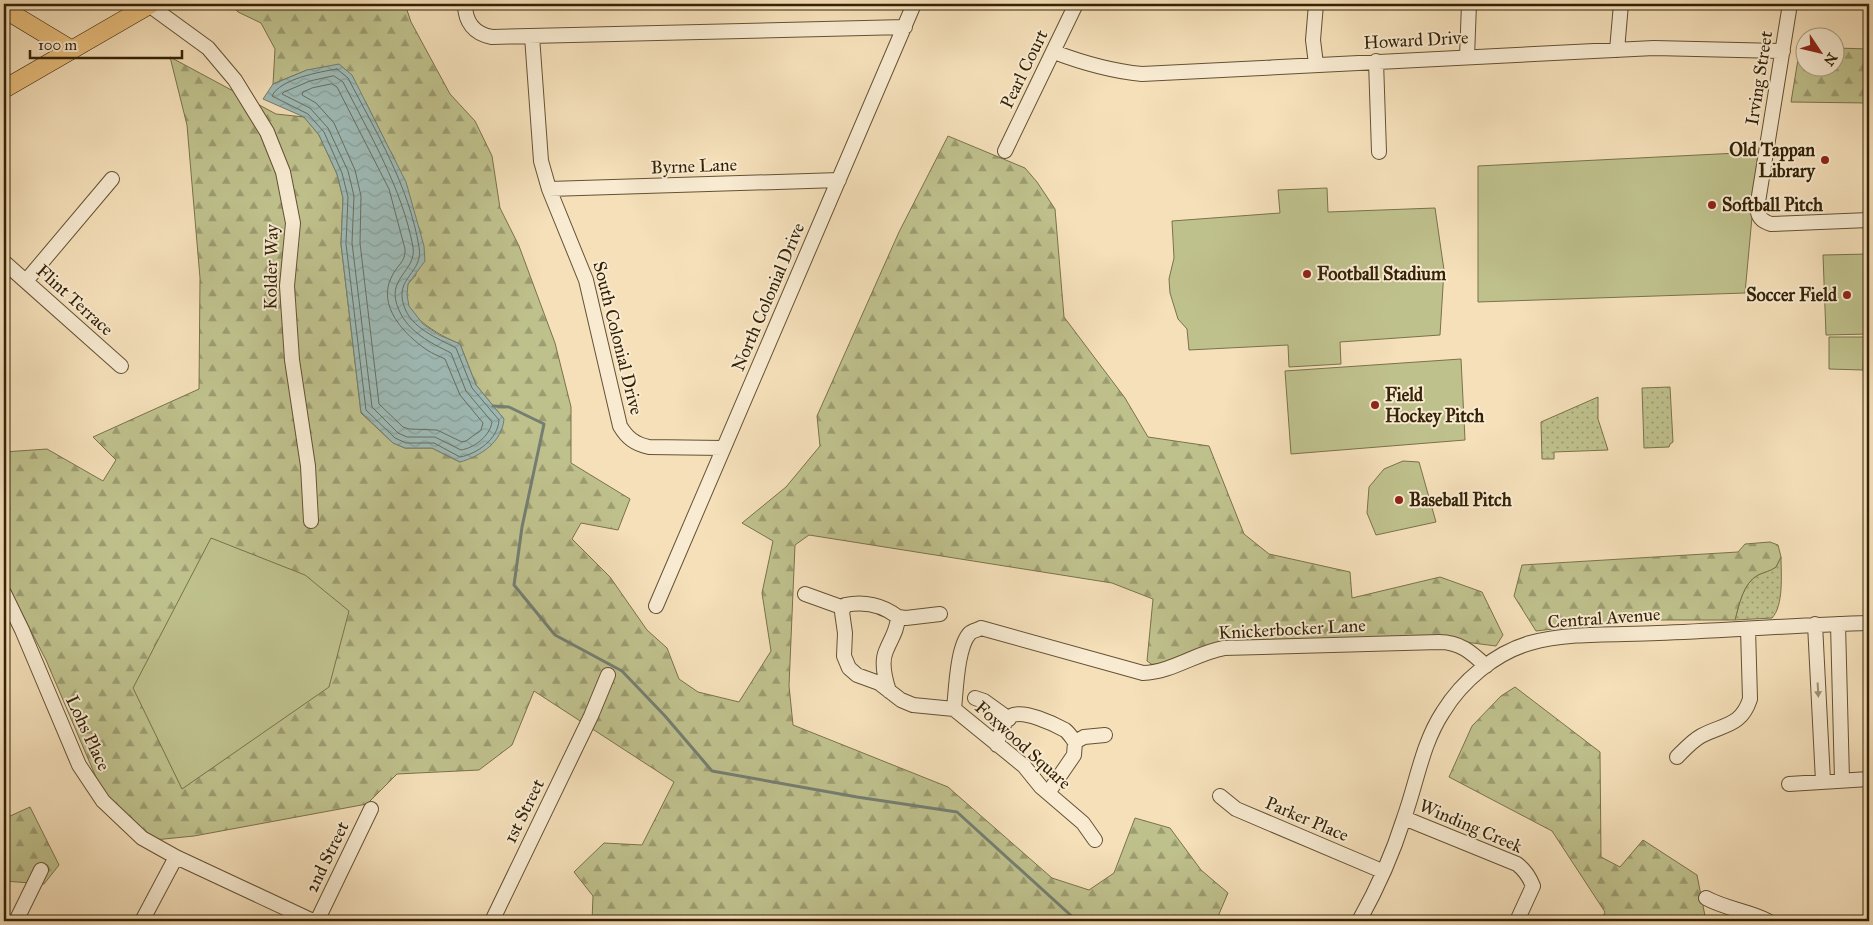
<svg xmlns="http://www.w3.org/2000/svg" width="1873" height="925" viewBox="0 0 1873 925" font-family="'IM FELL Great Primer',serif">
	<defs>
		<pattern id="grass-dots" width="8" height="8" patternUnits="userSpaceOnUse" patternTransform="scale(1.25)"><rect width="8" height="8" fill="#bfc18d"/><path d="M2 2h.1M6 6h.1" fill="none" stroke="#9c9c71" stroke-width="1.8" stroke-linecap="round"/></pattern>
		<pattern id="forest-firs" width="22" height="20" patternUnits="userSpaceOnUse" patternTransform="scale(1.25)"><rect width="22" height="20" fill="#bfc18d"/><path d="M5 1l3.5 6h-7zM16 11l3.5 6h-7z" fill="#9c9c71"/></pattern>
		<pattern id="water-waves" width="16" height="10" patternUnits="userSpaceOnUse" patternTransform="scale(1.25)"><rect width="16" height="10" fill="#9ebbb7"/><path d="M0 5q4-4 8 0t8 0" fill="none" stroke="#89a09c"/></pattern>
	</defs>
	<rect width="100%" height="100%" fill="#f5e0ba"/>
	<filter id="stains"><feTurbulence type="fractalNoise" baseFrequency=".004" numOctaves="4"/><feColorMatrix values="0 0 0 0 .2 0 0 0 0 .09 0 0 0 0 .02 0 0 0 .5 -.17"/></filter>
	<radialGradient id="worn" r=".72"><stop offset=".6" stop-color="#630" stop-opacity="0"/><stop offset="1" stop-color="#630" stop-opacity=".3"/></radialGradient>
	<path fill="url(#grass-dots)" stroke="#7a724a" d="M 1670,387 L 1673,442 L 1670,444 L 1669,447 L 1644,448 L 1642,388 Z
		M 1598,397 L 1598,419 L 1608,450 L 1554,452 L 1554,459 L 1542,459 L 1541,422 Z
		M 1781,557 C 1781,574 1784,605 1772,618 L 1735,620 C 1739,605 1743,583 1758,575 C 1764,572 1770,571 1776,567 Z"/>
	<path fill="url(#forest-firs)" stroke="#7a724a" d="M 231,4 L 405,4 L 411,22 L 450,94 L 475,121 L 492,156 L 500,208 L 519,246 L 555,343 L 571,407 L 571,463 L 630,499 L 618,530 L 581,523 L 572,539 L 610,577 L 647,630 L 667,648 L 679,679 L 698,692 L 739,702 L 771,651 L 762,593 L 773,541 L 742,523 L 786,487 L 820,446 L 817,416 L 899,232 L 948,136 L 1025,168 L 1037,182 L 1055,209 L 1064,317 L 1125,398 L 1148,437 L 1209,446 L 1244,534 L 1269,554 L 1350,572 L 1352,598 L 1440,577 L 1482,592 L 1503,635 L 1496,646 L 1465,642 L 1227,643 L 1157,668 L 1147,661 L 1153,599 L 1112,583 L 809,535 L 795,545 L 789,686 L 793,725 L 948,787 L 1052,878 L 1089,890 L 1114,873 L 1135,818 L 1170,828 L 1201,870 L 1228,893 L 1216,921 L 882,921 L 881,920 L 864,921 L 592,921 L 593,896 L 574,872 L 604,843 L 642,845 L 674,782 L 534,691 L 512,745 L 479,770 L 397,774 L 367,804 L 194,836 L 154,840 L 104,796 L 46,660 L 4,579 L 4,515 L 10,510 L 4,481 L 4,452 L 47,449 L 103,481 L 116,460 L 93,437 L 199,389 L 200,278 L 187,125 L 170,57 L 276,114 L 304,117 L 319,135 L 337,174 L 343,198 L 341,244 L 361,413 L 393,443 L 405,448 L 432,448 L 460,462 L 504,419 L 476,385 L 460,344 C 440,336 395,312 408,284 C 410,281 414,278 416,275 L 386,143 L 365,101 L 307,70 L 273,84 L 275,49 L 261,23 L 238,12 Z
		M 1800,47 L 1805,47 L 1806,68 L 1836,68 L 1836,48 L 1869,49 L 1869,103 L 1791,102 Z
		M 1770,542 L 1778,545 L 1781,557 L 1776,567 C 1771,571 1764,572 1758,575 C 1743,583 1739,605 1735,620 L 1627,620 L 1536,631 L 1514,596 L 1522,565 L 1738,552 L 1745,544 Z
		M 1515,687 L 1600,752 L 1601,857 L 1620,867 L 1643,840 L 1697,875 L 1706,921 L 1601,921 L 1605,912 L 1552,831 L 1449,777 L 1472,726 L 1501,696 Z
		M 30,807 L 59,865 L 44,884 L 4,881 L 4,822 L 8,817 Z"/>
	<path fill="#bfc18d" stroke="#7a724a" d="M 1758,152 L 1745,293 L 1478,302 L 1478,166 Z
		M 1327,188 L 1328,212 L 1435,208 L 1444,270 L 1440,335 L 1340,342 L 1341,364 L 1289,367 L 1288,345 L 1189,350 L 1187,329 L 1178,319 L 1170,293 L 1169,279 L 1174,258 L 1172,221 L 1280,213 L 1278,190 Z
		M 1869,254 L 1869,334 L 1826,335 L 1823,255 Z
		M 1829,337 L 1864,337 L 1863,370 L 1829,369 Z
		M 1461,359 L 1465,440 L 1291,454 L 1285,371 Z
		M 1403,461 L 1419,462 L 1436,522 L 1376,535 L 1367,513 L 1369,487 L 1384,469 Z
		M 211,538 L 305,575 L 349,611 L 329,687 L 182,789 L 133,688 Z"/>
	<path fill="url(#water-waves)" stroke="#747e71" d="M 339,64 L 352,75 L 406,182 L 424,246 L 425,261 L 408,284 L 407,295 L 409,306 L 423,324 L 439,335 L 460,344 L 476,385 L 504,419 C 502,442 481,456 460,462 L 432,448 L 405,448 L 393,443 L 361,412 L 341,244 L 343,198 L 337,174 L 319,135 L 304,117 L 263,99 L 273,84 L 307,70 Z"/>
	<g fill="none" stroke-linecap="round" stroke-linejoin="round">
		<path stroke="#696e5f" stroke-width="1" d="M 337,69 L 348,78 C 376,132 409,186 419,247 C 424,273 394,277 404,306 C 411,328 437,338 456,348 L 472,388 L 499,420 C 498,439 477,454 460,457 L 434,443 L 406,443 L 395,438 L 366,410 L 346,244 L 348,197 L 342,173 L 324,132 L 308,114 L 272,96 C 280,79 319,72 337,69 Z
			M 334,76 L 343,82 C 370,135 402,188 413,247 C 417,272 384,278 399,310 C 408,332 431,343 451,353 L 466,391 L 492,422 C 490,436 474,448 461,450 L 435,437 L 407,437 L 398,433 L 372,407 L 352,243 L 354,196 L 348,171 L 328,128 L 310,108 L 282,94 L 284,92 L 310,81 Z
			M 332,84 L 337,87 L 389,189 L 405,249 C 406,262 397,265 392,276 C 376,306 405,335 427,350 C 433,354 439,356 445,359 L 460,395 L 483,423 L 481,430 L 466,441 L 462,442 L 437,430 L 409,429 L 403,427 L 379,404 L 360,243 L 361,196 L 355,170 L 334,123 L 316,103 L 302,95 L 303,92 L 312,88 Z"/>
		<path stroke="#747e71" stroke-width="3" d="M 493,406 L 509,407 L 544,424 L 522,527 L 514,585 L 555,635 L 622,671 L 665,716 L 712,771 L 857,797 L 957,812 L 1077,921"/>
		<defs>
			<path id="minor" d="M 465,4 C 465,22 474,34 492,37 L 905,27
				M 1790,4 L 1758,202 C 1756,214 1760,221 1771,224 L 1869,220
				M 149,5 L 208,48 L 235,80 L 267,132 L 283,172 L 293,223 L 287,286 L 292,360 L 308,466 L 311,521
				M 532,36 L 541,161 L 549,189 L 586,280 L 620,426 C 627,438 635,444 649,447 L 723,448
				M 1617,50 L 1621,4
				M 1054,52 C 1083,63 1110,71 1142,74 L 1654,48 L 1783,51
				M 1467,57 L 1469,4
				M 1376,61 L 1379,152
				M 1316,64 L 1313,40 L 1316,4
				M 1005,151 L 1076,4
				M 549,189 L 839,180
				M 4,262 L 121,366
				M 26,281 L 112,179
				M 4,593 L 22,630 L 79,765 L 103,801 L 142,838 L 176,857 L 313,921
				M 805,594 L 844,608
				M 656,606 L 914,4
				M 898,617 L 906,618 L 940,614
				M 1815,624 L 1823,781
				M 1838,624 L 1842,780
				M 889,691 C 885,679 881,662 886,651 C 891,638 897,632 898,617 C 883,605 864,601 845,605 L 842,612 L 845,633 L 844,656 L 849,668 L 857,675 L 879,683 L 901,700 L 913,705 L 954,709 L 1024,766 L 1041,787 L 1083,823 L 1095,840
				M 975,698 L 984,701 L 1009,719
				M 954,709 C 956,691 957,646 970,633 C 972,631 978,630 981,628 L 1143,673 C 1172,672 1196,653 1224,648 L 1439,642 C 1460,642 1471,652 1486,666
				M 1075,742 L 1084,737 L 1105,735
				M 997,745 C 999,736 1003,722 1011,716 C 1023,709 1054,724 1065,730 C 1069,733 1072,738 1075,742 L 1074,755 L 1048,793
				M 1677,757 C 1684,750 1692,741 1701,736 C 1723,724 1741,727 1750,699 L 1748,629
				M 1789,784 L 1869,779
				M 1220,796 L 1236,809 L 1382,871
				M 1404,818 L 1517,864 C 1525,870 1529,876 1533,886 L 1517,921
				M 1706,898 C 1726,909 1749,911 1768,921
				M 16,921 L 41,870
				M 142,921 L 176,857
				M 317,921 L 371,809
				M 492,921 L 591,716 L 608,675
				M 1359,921 C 1377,889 1393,853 1404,818 C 1417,782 1422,744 1443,712 C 1462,681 1495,653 1530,643 C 1568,632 1619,635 1658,633 C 1729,630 1799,625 1869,623"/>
			<path id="major" d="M 4,9 L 72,50
				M 4,89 L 151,4"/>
		</defs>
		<use href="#minor" stroke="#645234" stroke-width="16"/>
		<use href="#major" stroke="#342207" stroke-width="19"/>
		<use href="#minor" stroke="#f8ebd2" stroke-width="14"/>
		<use href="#major" stroke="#eac07d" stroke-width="18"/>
	</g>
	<defs><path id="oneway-solid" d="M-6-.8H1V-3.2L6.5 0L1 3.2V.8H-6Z" transform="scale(1.25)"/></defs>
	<use fill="#a09177" href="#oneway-solid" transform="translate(1818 690) rotate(87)"/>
	<g fill="#8f2418" stroke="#f8ebd2" stroke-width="2">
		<circle cx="1825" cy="160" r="5"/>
		<circle cx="1712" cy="205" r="5"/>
		<circle cx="1307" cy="274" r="5"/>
		<circle cx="1847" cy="295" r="5"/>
		<circle cx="1375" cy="405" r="5"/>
		<circle cx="1399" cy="500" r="5"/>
	</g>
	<g text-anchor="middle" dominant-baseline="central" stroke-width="4" stroke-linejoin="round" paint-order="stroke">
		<g font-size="18" fill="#342207" stroke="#f8ebd2">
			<text transform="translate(1416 40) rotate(-3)">Howard Drive</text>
			<text transform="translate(1024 69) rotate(-64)">Pearl Court</text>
			<text transform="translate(1759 78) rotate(-81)">Irving Street</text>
			<text transform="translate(694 166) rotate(-2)">Byrne Lane</text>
			<text transform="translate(271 267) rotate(-89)">Kolder Way</text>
			<text transform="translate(768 297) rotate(-67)">North Colonial Drive</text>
			<text transform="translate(75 300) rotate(42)">Flint Terrace</text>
			<text transform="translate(618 338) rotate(76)">South Colonial Drive</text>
			<text transform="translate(1604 618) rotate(-4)">Central Avenue</text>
			<text transform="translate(1292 629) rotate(-3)">Knickerbocker Lane</text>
			<text transform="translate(88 733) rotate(65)">Lohs Place</text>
			<text transform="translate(1023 745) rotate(42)">Foxwood Square</text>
			<text transform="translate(524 811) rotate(-64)">1st Street</text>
			<text transform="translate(1307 819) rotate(23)">Parker Place</text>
			<text transform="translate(1471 826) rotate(23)">Winding Creek</text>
			<text transform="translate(327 857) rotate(-64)">2nd Street</text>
		</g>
		<g font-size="18" font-weight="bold" fill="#342207" stroke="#f8ebd2" text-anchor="start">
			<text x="1815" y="150" text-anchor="end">Old Tappan<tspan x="1815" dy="21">Library</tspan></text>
			<text x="1722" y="205">Softball Pitch</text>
			<text x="1317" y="274">Football Stadium</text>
			<text x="1837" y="295" text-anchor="end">Soccer Field</text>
			<text x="1385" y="395">Field<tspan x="1385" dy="21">Hockey Pitch</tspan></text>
			<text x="1409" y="500">Baseball Pitch</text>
		</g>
	</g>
	<rect width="1873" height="925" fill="none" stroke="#f5e0ba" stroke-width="20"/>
	<rect x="5" y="5" width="1863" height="915" fill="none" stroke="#342207" stroke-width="2.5"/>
	<rect x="10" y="10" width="1853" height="905" fill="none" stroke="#342207"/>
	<g transform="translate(1820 52) rotate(125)"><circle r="24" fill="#f8ebd2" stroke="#aa9b81"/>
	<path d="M0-4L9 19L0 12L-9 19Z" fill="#8f2418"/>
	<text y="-8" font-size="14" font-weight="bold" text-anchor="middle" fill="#342207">N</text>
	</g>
	<path d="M30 50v8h152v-8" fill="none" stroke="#342207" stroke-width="2.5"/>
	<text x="38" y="50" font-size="15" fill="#342207" stroke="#f8ebd2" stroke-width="4" paint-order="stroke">100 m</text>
	<rect width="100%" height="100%" filter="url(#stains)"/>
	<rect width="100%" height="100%" fill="url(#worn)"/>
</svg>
